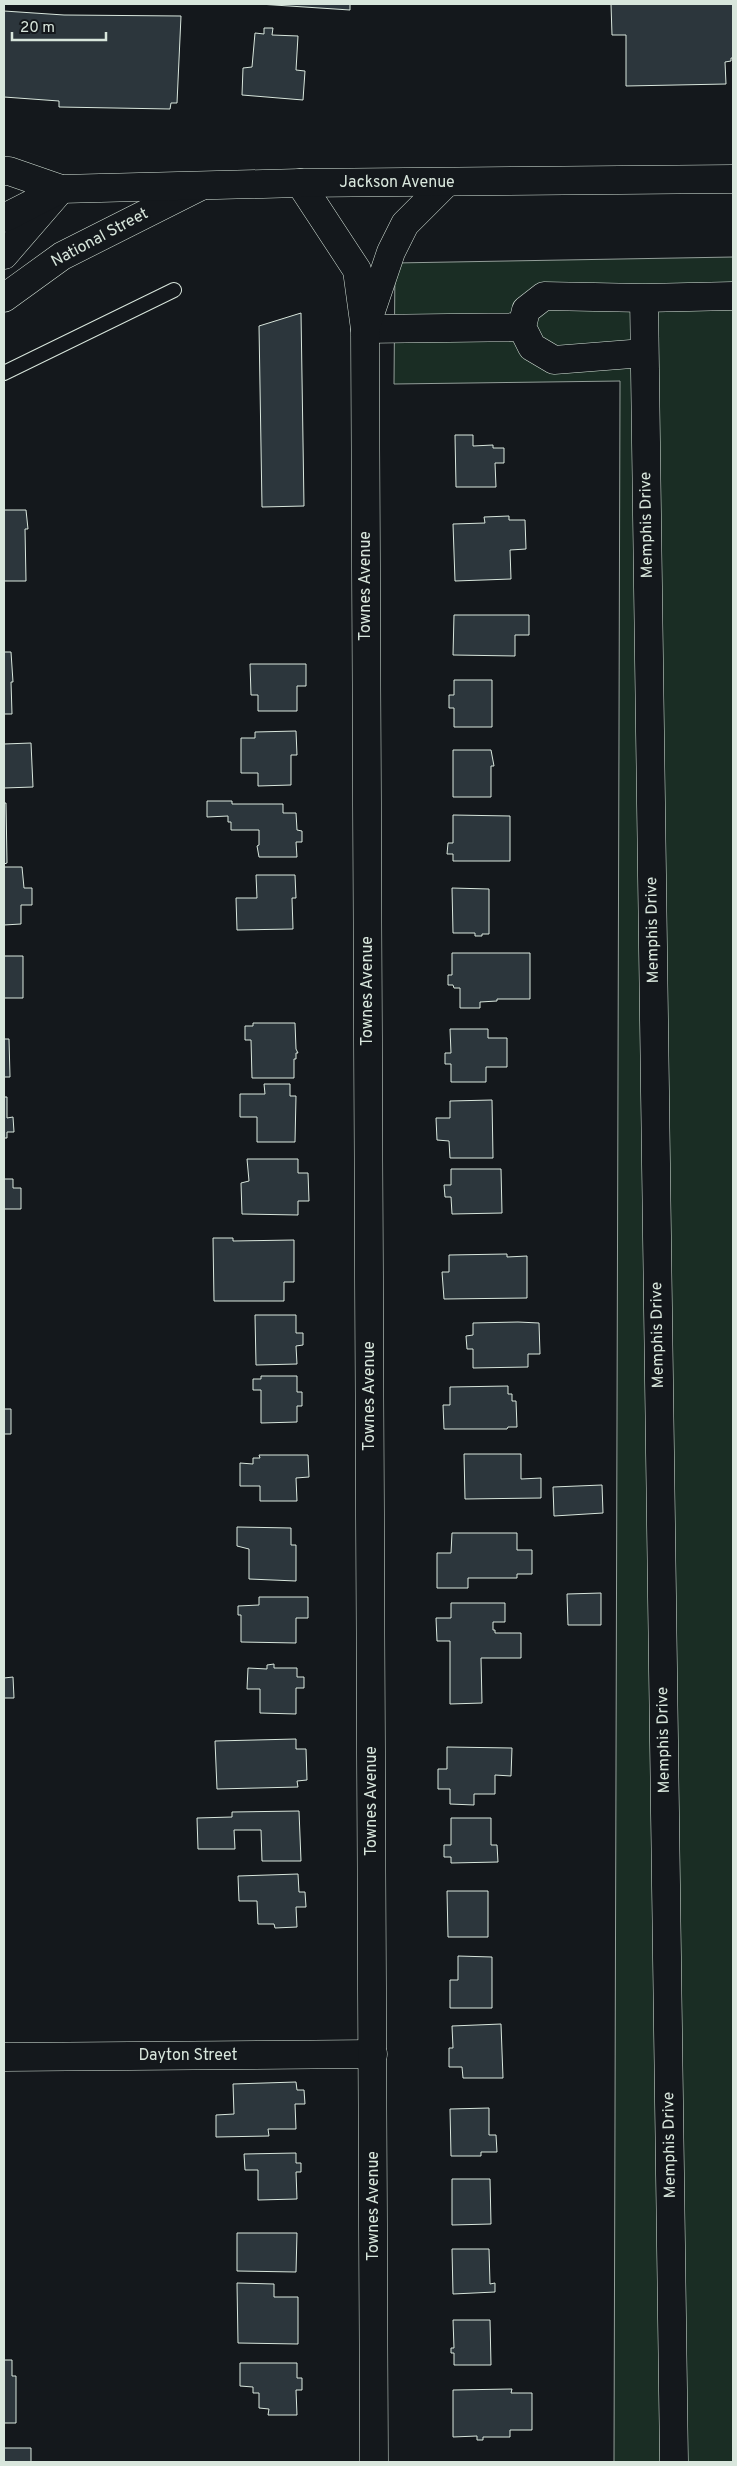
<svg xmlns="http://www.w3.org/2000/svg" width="737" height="2466" viewBox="0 0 737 2466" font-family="Overpass,sans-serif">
	<rect width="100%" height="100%" fill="#14181c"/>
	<path fill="#1a2d24" stroke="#939e99" d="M 733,257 L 733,2462 L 614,2462 L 620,381 L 394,384 L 395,263 Z"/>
	<path fill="#2c363c" stroke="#d8e6dc" d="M 259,4 L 350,4 L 350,10 Z
		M 611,4 L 733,4 L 733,58 L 731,58 L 731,61 L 725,62 L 726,84 L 626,86 L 626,35 L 612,35 Z
		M 4,11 L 64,15 L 181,16 L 177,103 L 171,103 L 170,109 L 59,107 L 59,101 L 4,97 Z
		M 264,28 L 273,28 L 272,35 L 298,36 L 296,70 L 305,71 L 303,100 L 242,95 L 243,68 L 252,67 L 255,33 L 264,34 Z
		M 301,313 L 304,506 L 262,507 L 259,326 Z
		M 455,435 L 473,435 L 473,446 L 493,445 L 493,448 L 504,448 L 504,463 L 495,463 L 496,487 L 456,487 Z
		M 4,510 L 26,510 L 28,529 L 25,529 L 26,581 L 4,581 Z
		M 509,516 L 509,520 L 525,520 L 526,549 L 510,550 L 511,579 L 455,581 L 453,524 L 485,523 L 484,517 Z
		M 454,615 L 529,615 L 529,635 L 515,635 L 515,656 L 453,655 Z
		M 4,652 L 11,652 L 13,682 L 11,682 L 12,714 L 4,714 Z
		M 250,664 L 306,664 L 306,686 L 297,686 L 297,711 L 258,711 L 258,695 L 251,695 Z
		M 454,680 L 492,680 L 492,727 L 454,727 L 454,708 L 449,708 L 449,695 L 454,695 Z
		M 296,731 L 297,755 L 291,755 L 291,785 L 258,786 L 258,773 L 241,773 L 241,738 L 255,738 L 255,732 Z
		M 31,743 L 33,787 L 4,788 L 4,744 Z
		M 453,750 L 491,750 L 494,766 L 491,766 L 491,797 L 453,797 Z
		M 207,801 L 232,801 L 232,804 L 283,804 L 283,813 L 296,813 L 297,830 L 302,831 L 302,842 L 296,842 L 297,857 L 259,857 L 257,846 L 259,845 L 259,830 L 231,830 L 231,822 L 228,822 L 228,816 L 207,817 Z
		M 4,803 L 6,803 L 7,863 L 4,864 Z
		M 453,815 L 510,816 L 510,861 L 453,861 L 453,854 L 447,854 L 448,843 L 453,843 Z
		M 4,867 L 22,867 L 24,888 L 32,888 L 32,905 L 21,905 L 21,924 L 4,925 Z
		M 256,875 L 295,875 L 296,898 L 292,898 L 293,929 L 237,930 L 236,898 L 257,898 Z
		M 452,888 L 489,889 L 489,934 L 482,934 L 482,936 L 475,936 L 475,933 L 453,933 Z
		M 452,953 L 530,953 L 530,999 L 497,999 L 497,1001 L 480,1002 L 480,1008 L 460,1008 L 460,988 L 454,988 L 453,985 L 448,985 L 448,975 L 452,975 Z
		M 4,956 L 23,956 L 23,998 L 4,998 Z
		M 253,1023 L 295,1023 L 296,1049 L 298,1053 L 296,1053 L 296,1059 L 294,1059 L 294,1078 L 252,1078 L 251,1040 L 245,1040 L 245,1026 L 253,1026 Z
		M 450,1029 L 488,1029 L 488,1038 L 507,1038 L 507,1067 L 486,1067 L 486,1082 L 451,1082 L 451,1064 L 445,1064 L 445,1053 L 451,1053 Z
		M 4,1039 L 9,1039 L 10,1077 L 4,1077 Z
		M 264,1084 L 290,1084 L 290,1096 L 296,1096 L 295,1142 L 257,1142 L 257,1117 L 240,1117 L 240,1094 L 265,1094 Z
		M 4,1097 L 7,1097 L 7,1118 L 13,1117 L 14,1132 L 7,1132 L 7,1138 L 4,1138 Z
		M 492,1100 L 493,1158 L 450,1158 L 449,1141 L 437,1140 L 436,1118 L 450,1118 L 450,1101 Z
		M 247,1159 L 298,1159 L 298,1173 L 308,1173 L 309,1201 L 298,1201 L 298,1215 L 242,1214 L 241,1183 L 249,1181 Z
		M 451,1169 L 501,1169 L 502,1213 L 452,1214 L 451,1197 L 445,1197 L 444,1185 L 451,1185 Z
		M 4,1179 L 13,1179 L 13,1188 L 21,1188 L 21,1209 L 4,1209 Z
		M 213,1238 L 233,1238 L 233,1241 L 294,1240 L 294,1282 L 284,1282 L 284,1301 L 214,1301 Z
		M 507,1254 L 507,1257 L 527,1256 L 527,1298 L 444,1299 L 442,1272 L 449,1272 L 449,1255 Z
		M 255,1315 L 296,1315 L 296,1333 L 303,1333 L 303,1345 L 296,1346 L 297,1364 L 256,1365 Z
		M 518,1322 L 539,1323 L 540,1354 L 528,1354 L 528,1367 L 473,1368 L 473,1349 L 467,1349 L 466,1336 L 473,1335 L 473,1323 Z
		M 261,1376 L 297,1376 L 297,1392 L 302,1392 L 302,1406 L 297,1406 L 297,1422 L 261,1423 L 261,1390 L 253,1390 L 253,1379 L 261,1379 Z
		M 508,1386 L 508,1394 L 512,1394 L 512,1401 L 516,1401 L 517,1427 L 508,1427 L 507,1429 L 444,1429 L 443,1405 L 450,1405 L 450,1387 Z
		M 4,1409 L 11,1409 L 11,1434 L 4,1434 Z
		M 464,1454 L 521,1454 L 521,1479 L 541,1478 L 541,1498 L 465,1499 Z
		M 259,1455 L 308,1455 L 309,1477 L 296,1478 L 297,1501 L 260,1501 L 260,1486 L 240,1486 L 240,1463 L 253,1464 L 253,1458 L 260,1458 Z
		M 602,1485 L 603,1513 L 554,1516 L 553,1487 Z
		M 237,1527 L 291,1528 L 291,1545 L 296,1545 L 296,1581 L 249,1579 L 249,1549 L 237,1546 Z
		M 452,1533 L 517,1533 L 517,1550 L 532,1550 L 532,1574 L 517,1574 L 517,1578 L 468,1578 L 468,1588 L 437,1588 L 437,1553 L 451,1553 Z
		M 601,1593 L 601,1625 L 568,1625 L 567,1594 Z
		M 259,1597 L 308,1597 L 308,1618 L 296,1618 L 296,1643 L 241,1642 L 241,1615 L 238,1615 L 238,1606 L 259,1605 Z
		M 451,1603 L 505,1603 L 505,1622 L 493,1622 L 493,1630 L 495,1630 L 495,1633 L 521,1633 L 521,1658 L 481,1658 L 482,1703 L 450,1704 L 450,1641 L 437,1641 L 436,1618 L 451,1618 Z
		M 274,1664 L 274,1668 L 297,1668 L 297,1677 L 304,1677 L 304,1688 L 296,1688 L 296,1714 L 260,1713 L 260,1689 L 247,1689 L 248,1668 L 267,1669 L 267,1665 Z
		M 13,1677 L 14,1698 L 4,1698 L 4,1678 Z
		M 296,1739 L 296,1749 L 306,1749 L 307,1780 L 297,1781 L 298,1787 L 217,1789 L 215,1741 Z
		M 447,1747 L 512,1748 L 511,1776 L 495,1775 L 495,1794 L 474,1794 L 474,1805 L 450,1804 L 450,1789 L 438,1789 L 438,1769 L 447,1769 Z
		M 299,1811 L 301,1861 L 262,1861 L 261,1830 L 234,1830 L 235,1849 L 198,1849 L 197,1818 L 232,1817 L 232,1812 Z
		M 451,1818 L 491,1818 L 491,1845 L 497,1845 L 498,1862 L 451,1863 L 451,1857 L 444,1857 L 444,1845 L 451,1845 Z
		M 298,1874 L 299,1892 L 305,1892 L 306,1907 L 296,1907 L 297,1927 L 275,1928 L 274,1924 L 258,1924 L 257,1901 L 239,1901 L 238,1876 Z
		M 447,1891 L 488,1891 L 488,1937 L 448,1937 Z
		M 458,1956 L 492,1957 L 492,2008 L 450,2008 L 450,1980 L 458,1980 Z
		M 501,2024 L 503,2078 L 463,2078 L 462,2067 L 449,2067 L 449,2048 L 453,2048 L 452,2026 Z
		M 296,2082 L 297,2090 L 304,2090 L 305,2104 L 295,2104 L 296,2129 L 268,2129 L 269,2136 L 216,2137 L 216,2115 L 234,2114 L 233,2084 Z
		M 489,2108 L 489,2135 L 496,2135 L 497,2152 L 481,2152 L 481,2156 L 451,2156 L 450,2109 Z
		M 296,2153 L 296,2163 L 301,2163 L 301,2172 L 296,2172 L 297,2199 L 258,2200 L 258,2170 L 245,2170 L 244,2154 Z
		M 452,2179 L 490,2179 L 491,2224 L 452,2225 Z
		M 237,2233 L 297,2233 L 296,2272 L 237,2271 Z
		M 452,2249 L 489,2249 L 490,2284 L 495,2283 L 495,2292 L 453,2294 Z
		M 237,2283 L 274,2284 L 274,2297 L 298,2297 L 298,2344 L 238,2343 Z
		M 453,2320 L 490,2320 L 491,2365 L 454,2365 L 454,2353 L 451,2353 L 451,2348 L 454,2348 Z
		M 4,2360 L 12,2360 L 12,2376 L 16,2376 L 16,2423 L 4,2423 Z
		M 240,2363 L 297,2363 L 297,2378 L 302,2378 L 302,2390 L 296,2390 L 297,2415 L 268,2415 L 269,2409 L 259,2408 L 259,2393 L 253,2393 L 253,2387 L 240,2386 Z
		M 512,2389 L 511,2393 L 532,2393 L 532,2430 L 510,2430 L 510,2437 L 483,2437 L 483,2440 L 477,2440 L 477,2436 L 453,2437 L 453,2390 Z
		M 4,2448 L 31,2448 L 31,2462 L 4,2462 Z"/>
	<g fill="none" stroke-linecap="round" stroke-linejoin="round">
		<defs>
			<path id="service" d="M 4,373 L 174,290"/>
			<path id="minor" d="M 644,298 L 544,296 L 526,310 L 522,327 L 532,347 L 554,360 L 644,353
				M 365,329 L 522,327
				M 4,2057 L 373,2054
				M 674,2462 L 644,298 L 733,296"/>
			<path id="tertiary" d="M 300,183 L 357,270 L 365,329 L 374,2462
				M 367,323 L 391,252 L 405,224 L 446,183"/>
			<path id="secondary" d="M 4,255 L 61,189
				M 4,298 L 62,256 L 201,186"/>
			<path id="primary" d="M 4,171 L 9,171 L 61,189 L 300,183 L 733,179
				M 4,218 L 61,189"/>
		</defs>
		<use href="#service" stroke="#d8e6dc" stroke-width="16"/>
		<use href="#minor" stroke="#d8e6dc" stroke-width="29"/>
		<use href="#tertiary" stroke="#d8e6dc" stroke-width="29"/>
		<use href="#secondary" stroke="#d8e6dc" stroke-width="29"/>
		<use href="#primary" stroke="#d8e6dc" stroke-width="29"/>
		<use href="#service" stroke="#14181c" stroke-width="14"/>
		<use href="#minor" stroke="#14181c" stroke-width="28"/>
		<use href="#tertiary" stroke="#14181c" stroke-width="28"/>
		<use href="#secondary" stroke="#14181c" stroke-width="28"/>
		<use href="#primary" stroke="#14181c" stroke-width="28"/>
	</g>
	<g text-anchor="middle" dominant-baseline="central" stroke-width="4" stroke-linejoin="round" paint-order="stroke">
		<g font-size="16" fill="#d8e6dc" stroke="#14181c">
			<text x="397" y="183">Jackson Avenue</text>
			<text transform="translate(100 238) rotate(-28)">National Street</text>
			<text transform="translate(647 525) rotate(-91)">Memphis Drive</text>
			<text transform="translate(366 586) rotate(-90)">Townes Avenue</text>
			<text transform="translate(653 930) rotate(-91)">Memphis Drive</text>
			<text transform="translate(368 991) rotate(-90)">Townes Avenue</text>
			<text transform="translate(658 1335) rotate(-91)">Memphis Drive</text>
			<text transform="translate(370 1396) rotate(-90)">Townes Avenue</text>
			<text transform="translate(664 1740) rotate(-91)">Memphis Drive</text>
			<text transform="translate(372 1801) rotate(-90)">Townes Avenue</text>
			<text x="188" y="2056">Dayton Street</text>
			<text transform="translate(670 2145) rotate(-91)">Memphis Drive</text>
			<text transform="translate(374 2206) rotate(-90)">Townes Avenue</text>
		</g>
	</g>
	<rect width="737" height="2466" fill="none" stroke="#d8e6dc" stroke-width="10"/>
	<path d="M12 32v8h94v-8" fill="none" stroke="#d8e6dc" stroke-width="2.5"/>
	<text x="20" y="32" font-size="15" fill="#d8e6dc" stroke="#14181c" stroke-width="4" paint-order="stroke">20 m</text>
</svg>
